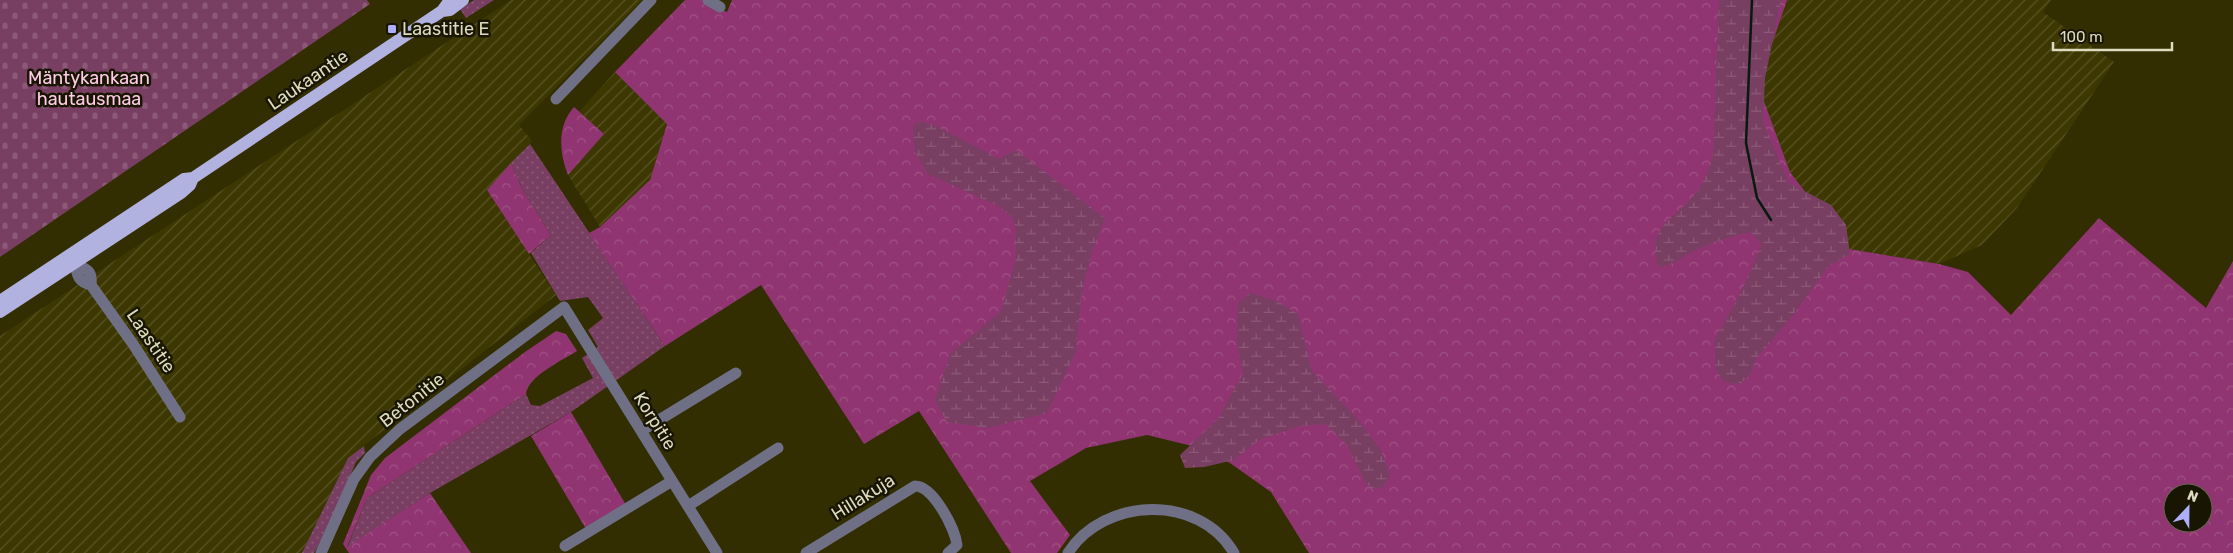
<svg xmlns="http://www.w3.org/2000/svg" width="2233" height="553" viewBox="0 0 2233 553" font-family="Rubik,sans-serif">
	<defs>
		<pattern id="industrial-furrows" width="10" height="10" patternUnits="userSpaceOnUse" patternTransform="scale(1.25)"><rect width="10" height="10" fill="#3d3802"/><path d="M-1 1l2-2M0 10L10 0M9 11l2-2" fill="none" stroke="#595425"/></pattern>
		<pattern id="grass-dots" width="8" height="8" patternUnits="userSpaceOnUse" patternTransform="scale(1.25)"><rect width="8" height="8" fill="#793f63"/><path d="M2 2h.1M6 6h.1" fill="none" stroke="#8c5a78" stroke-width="1.8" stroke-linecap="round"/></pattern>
		<pattern id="forest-crowns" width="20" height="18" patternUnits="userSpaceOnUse" patternTransform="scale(1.25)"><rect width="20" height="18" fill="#903571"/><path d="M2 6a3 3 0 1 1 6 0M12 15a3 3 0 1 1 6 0" fill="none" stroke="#9f5283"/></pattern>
		<pattern id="wetland-marsh" width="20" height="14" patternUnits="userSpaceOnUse" patternTransform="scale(1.25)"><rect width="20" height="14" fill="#793f63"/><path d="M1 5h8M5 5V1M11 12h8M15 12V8" fill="none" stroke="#8c5a78"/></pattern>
		<pattern id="cemetery-stones" width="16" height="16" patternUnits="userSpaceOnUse" patternTransform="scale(1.25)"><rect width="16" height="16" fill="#793f63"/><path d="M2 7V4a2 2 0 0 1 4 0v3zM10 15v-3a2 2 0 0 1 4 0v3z" fill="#8c5a78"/></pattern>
	</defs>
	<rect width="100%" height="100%" fill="#322e02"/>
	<path fill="url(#industrial-furrows)" d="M 511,0 L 642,0 L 519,125 L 532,141 L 487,190 L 556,295 L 348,458 L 302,553 L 0,553 L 0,336 Z
		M 1787,0 L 2051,0 L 2043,12 L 2114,62 L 2017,208 L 1982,245 L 1939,264 L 1849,249 L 1790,172 L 1758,85 Z
		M 615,72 L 667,123 L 650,180 L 600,227 L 568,175 L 604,134 L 579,112 Z"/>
	<path fill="url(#grass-dots)" d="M 474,0 L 494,0 L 466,18 L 460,9 Z
		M 530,144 L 665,346 L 571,412 L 430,493 L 347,548 L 367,498 L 526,394 L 531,405 L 540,406 L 593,378 L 582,358 L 598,347 L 588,330 L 603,318 L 588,297 L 560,301 L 531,253 L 551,235 L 522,189 L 511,163 Z
		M 364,446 L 365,453 L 356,462 L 326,532 L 314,553 L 302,553 L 348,458 Z"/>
	<path fill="url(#forest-crowns)" fill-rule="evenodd" d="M 685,0 L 702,0 L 727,12 L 732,0 L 1787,0 L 1758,85 L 1790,172 L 1849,249 L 1939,264 L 1968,272 L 2011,315 L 2099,218 L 2206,308 L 2233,261 L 2233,553 L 1309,553 L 1271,492 L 1213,451 L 1147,435 L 1086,448 L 1030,481 L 1070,535 L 1057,553 L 1011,553 L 919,411 L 864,444 L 761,285 L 665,346 L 589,233 L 600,227 L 650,180 L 667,124 L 615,72 ZM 2173,493 L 2203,493 L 2203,523 L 2173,523 Z
		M 574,107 L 604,134 L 568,175 C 559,152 557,126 574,107 Z
		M 511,163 L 522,189 L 551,235 L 529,254 L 487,190 Z
		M 556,331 L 566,334 L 577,351 C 563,360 528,376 526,394 L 367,498 L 347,547 L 430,493 L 471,553 L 349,553 L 343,544 L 371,475 L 385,458 L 525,352 Z
		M 571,412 L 626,505 L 586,529 L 531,436 Z"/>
	<path fill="url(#wetland-marsh)" d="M 1719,0 L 1781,0 L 1765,78 L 1763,122 L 1789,183 L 1831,205 L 1846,225 L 1850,254 L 1829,266 L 1790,319 L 1756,359 L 1750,375 L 1740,384 L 1724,382 L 1715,368 L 1715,340 L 1741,292 L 1762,244 L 1750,232 C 1730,237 1709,243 1690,253 C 1681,258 1673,264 1662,267 L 1657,263 C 1650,221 1673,222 1695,194 C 1704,183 1709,169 1713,156 Z
		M 920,122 L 932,124 L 999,159 L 1016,150 L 1105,218 L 1092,251 L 1081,297 L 1076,352 L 1047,413 L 988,428 L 947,422 L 935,400 L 950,354 L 1001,311 L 1016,258 L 1016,230 L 1012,217 L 1000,207 L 928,174 L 915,153 L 913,132 L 914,124 Z
		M 1250,293 L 1279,302 L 1298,314 L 1312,371 L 1355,416 L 1381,450 L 1390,476 L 1383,487 L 1372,489 L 1365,481 L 1347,445 L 1326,424 L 1300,426 L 1259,440 L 1234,460 L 1204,467 L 1185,468 L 1180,455 L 1218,419 L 1243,373 L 1237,341 L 1238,304 Z"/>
	<path fill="url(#cemetery-stones)" d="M 0,0 L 367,0 L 370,4 L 0,257 Z"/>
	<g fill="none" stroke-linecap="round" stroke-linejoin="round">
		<path stroke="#081911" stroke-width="2.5" d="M 1752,0 L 1746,143 L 1757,198 L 1771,220"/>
		<path stroke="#6f7086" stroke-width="11" d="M 708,0 L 720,7
			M 556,99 L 651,0
			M 73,259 C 81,271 93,265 91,285
			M 76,263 C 76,276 79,282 91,285 L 133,344 L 180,417
			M 641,431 L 736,373
			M 688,506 L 778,448
			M 565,546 L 672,481
			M 321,553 L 354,479 L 370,457 L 400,429 L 564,307 L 717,553
			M 806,553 L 915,486 C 933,486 955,528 957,545 L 948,553
			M 1068,553 C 1104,497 1199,493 1234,553"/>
		<path stroke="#b1b2e0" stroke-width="12" d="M 442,11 L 450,10 L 463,0
			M 0,301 L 184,179 L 193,178 L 442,11 L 450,0
			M 0,312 L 181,193 L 190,185 L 193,178"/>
	</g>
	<rect fill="#aeaefa" stroke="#181602" stroke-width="2" x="387" y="24" width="10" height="10" rx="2.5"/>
	<g text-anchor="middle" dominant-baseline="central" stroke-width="5" stroke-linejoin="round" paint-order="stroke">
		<g font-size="18" fill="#dddbbf" stroke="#181602" text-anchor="start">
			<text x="402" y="29">Laastitie E</text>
		</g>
		<g font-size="18" fill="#ffcbe8" stroke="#181602">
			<text x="89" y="78">Mäntykankaan<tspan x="89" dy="21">hautausmaa</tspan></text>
		</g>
		<g font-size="18" fill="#dddbbf" stroke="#181602">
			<text transform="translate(308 80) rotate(-34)">Laukaantie</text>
			<text transform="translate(151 341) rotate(56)">Laastitie</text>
			<text transform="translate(412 400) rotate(-38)">Betonitie</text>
			<text transform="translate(655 421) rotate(58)">Korpitie</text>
			<text transform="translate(863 497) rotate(-32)">Hillakuja</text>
		</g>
	</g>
	<g transform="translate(2188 508) rotate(22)"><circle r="24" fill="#181602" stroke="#67654e"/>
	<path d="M0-4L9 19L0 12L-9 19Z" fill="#aeaefa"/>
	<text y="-8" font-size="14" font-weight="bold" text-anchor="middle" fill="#dddbbf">N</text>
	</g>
	<path d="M2053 42v8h119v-8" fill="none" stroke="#dddbbf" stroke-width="2.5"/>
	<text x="2060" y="42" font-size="15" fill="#dddbbf" stroke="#181602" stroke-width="4" paint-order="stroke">100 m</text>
</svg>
